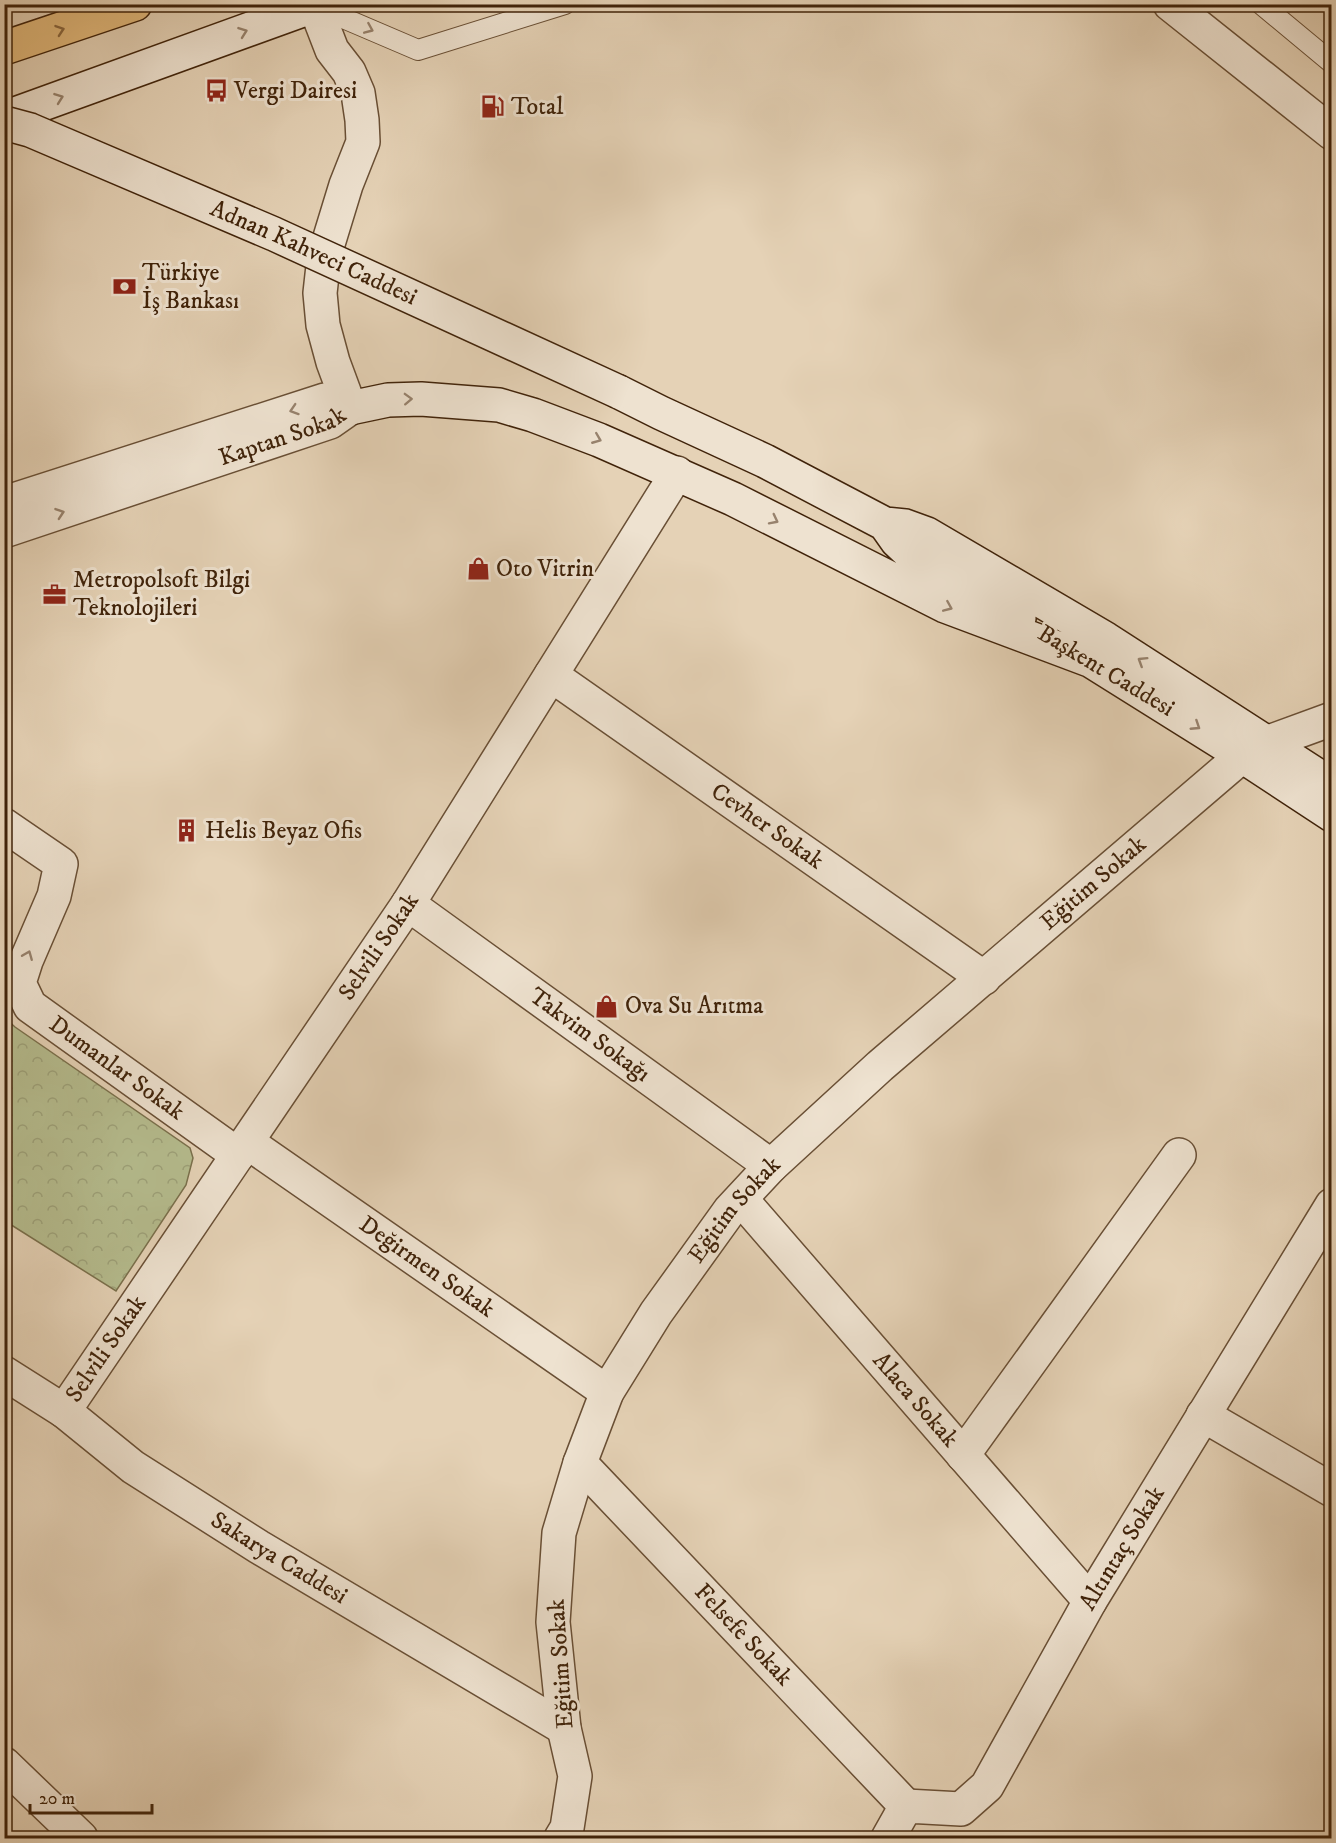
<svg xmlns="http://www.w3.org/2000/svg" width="1336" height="1843" viewBox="0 0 1336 1843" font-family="'IM FELL DW Pica',serif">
	<defs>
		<pattern id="forest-crowns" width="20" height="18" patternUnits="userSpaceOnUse" patternTransform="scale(1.5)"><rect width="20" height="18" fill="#b5bc8e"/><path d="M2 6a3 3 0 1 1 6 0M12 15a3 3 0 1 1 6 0" fill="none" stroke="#9da179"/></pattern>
	</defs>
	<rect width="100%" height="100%" fill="#e5d2b6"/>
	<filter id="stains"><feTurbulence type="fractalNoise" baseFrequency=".00333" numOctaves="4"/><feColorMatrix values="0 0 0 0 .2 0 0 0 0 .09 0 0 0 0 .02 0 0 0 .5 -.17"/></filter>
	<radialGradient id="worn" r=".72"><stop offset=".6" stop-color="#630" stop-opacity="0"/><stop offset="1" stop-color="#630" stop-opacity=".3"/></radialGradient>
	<path fill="url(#forest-crowns)" stroke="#7a704c" stroke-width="1.5" d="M 4,1017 L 15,1027 L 190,1148 L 193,1158 L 186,1185 L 116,1291 L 5,1221 Z"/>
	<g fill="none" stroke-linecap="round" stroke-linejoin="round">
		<defs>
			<path id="service" d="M 1261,4 L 1332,63
				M 315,6 L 418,50 L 565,4"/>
			<g id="minor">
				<path id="s1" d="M 551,675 L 984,978"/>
				<path id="s2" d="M 4,825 L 61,864 L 54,896 L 26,961 L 19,983 L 30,1006 L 238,1155"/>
				<path id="s3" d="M 408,904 L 771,1166"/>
				<path id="s4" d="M 247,1142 L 607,1392"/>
				<path id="s5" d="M 741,1199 L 1090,1601"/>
				<path id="s6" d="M 4,1373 L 64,1411 L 133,1467 L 259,1547 L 564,1728"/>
				<path id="s7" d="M 64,1411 L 408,904 L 677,473"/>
				<path d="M 1203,1415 L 1332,1490"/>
				<path d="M 963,1455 L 1179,1155"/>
				<path id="s8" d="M 580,1463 L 906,1806"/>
				<path d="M 4,1764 L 81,1838"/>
				<path id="s9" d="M 561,1838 L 567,1828 L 575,1776 L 564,1728 L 553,1622 L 559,1533 L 580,1463 L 607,1392 L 656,1313 L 730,1210 L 771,1166 L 880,1066 L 1242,756"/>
				<path id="s10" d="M 888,1838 L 906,1806 L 961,1809 L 987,1786 L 1090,1601 L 1332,1205"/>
			</g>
			<g id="tertiary">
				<path d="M 1170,4 L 1332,133"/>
				<path d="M 315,6 L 332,50 L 349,72 L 358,93 L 362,120 L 363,142 L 346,185 L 324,257 L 320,293 L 323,325 L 333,362 L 350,408"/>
				<path d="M 4,503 L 325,400"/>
				<path id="s11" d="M 4,531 L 330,422 L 350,408"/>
				<path d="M 1266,743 L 1332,719"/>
			</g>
			<path id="secondary" d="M 4,118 L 319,4
				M 619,392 L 661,413 L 765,461 L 885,524 L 905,526 L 927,534 L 1106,639 L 1332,785
				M 350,408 L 388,400 L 421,399 L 499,405 L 533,415 L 599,440 L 733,499 L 945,606 L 1097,663
				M 885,524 L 897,541 L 913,556 L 1019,618
				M 1077,652 L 1224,744 L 1332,815"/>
			<path id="trunk" d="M 4,48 L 135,4"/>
		</defs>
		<use href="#service" stroke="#694f35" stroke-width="22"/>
		<use href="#minor" stroke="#694f35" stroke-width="36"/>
		<use href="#tertiary" stroke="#694f35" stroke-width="36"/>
		<use href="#secondary" stroke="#40230a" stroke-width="36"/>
		<use href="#trunk" stroke="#40230a" stroke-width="36"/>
		<use href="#service" stroke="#eee2d0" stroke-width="20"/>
		<use href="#minor" stroke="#eee2d0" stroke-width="33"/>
		<use href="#tertiary" stroke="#eee2d0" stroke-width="33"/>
		<use href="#secondary" stroke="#eee2d0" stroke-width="33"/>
		<use href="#trunk" stroke="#e2b97b" stroke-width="33"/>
		<defs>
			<g id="secondary-bridge">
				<path id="s12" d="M 4,123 L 30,130 L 274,234 L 619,392"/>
			</g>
		</defs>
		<use href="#secondary-bridge" stroke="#40230a" stroke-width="36" stroke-linecap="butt"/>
		<use href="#secondary-bridge" stroke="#eee2d0" stroke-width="33"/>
	</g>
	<defs><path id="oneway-chevron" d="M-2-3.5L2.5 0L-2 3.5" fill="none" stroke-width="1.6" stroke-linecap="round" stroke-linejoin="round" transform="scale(1.5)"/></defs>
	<g stroke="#97826d">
		<use href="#oneway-chevron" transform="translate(369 29) rotate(23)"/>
		<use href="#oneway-chevron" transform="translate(243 32) rotate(-20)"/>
		<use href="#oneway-chevron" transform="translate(59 98) rotate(-20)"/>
		<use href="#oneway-chevron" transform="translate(408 399) rotate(-2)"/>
		<use href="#oneway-chevron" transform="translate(294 410) rotate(162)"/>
		<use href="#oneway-chevron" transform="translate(597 439) rotate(22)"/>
		<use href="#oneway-chevron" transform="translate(60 513) rotate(-19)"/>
		<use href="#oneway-chevron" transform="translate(774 520) rotate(27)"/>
		<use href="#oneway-chevron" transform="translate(948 607) rotate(23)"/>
		<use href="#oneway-chevron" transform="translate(1142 661) rotate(-148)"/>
		<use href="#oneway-chevron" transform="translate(1196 726) rotate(33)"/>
		<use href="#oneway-chevron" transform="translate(28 955) rotate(-68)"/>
	</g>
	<use stroke="#89663d" href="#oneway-chevron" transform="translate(60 30) rotate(-19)"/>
	<defs>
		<symbol id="bus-bare" viewBox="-9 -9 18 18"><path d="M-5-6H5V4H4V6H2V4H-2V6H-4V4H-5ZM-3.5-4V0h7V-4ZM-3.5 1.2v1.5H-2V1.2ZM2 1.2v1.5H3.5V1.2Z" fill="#8f2418" stroke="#eee2d0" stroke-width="2.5" paint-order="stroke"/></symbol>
		<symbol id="fuel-bare" viewBox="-9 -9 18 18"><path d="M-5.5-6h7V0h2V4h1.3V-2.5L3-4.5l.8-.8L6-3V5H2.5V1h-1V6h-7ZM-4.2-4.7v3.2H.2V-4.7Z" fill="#8f2418" stroke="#eee2d0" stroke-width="2.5" paint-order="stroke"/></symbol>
		<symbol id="bank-bare" viewBox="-9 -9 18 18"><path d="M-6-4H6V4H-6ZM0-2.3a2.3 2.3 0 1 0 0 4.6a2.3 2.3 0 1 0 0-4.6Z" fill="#8f2418" stroke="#eee2d0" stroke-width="2.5" paint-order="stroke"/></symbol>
		<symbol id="shop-bare" viewBox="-9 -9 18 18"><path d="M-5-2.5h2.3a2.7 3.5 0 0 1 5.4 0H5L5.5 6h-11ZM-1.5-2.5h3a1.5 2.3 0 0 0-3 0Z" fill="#8f2418" stroke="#eee2d0" stroke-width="2.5" paint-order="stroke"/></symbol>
		<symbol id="office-bare" viewBox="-9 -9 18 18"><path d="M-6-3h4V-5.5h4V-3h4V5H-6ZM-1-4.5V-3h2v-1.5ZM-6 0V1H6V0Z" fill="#8f2418" stroke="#eee2d0" stroke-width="2.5" paint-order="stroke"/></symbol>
		<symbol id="building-bare" viewBox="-9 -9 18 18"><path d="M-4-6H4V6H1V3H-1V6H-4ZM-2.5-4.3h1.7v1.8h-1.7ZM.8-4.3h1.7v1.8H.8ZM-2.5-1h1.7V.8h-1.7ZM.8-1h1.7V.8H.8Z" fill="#8f2418" stroke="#eee2d0" stroke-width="2.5" paint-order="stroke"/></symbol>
	</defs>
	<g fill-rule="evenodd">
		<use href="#bus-bare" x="200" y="74" width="33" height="33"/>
		<use href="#fuel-bare" x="476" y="90" width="33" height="33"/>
		<use href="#bank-bare" x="108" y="270" width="33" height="33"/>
		<use href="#shop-bare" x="462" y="552" width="33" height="33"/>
		<use href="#office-bare" x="38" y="578" width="33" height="33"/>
		<use href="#building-bare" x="170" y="814" width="33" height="33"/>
		<use href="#shop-bare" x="590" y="990" width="33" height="33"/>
	</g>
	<g text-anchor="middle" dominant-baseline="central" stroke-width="6" stroke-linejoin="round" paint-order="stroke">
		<g font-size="24" fill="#40230a" stroke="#eee2d0" text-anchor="start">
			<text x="234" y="91">Vergi Dairesi</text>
			<text x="511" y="107">Total</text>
			<text x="142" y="273">Türkiye<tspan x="142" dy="28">İş Bankası</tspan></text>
			<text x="496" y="569">Oto Vitrin</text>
			<text x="73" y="580">Metropolsoft Bilgi<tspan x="73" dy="28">Teknolojileri</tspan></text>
			<text x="205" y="831">Helis Beyaz Ofis</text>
			<text x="625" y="1006">Ova Su Arıtma</text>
		</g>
		<g font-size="24" fill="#40230a" stroke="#eee2d0">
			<text stroke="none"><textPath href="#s12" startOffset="336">Adnan Kahveci Caddesi</textPath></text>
			<text stroke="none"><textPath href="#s11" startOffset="294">Kaptan Sokak</textPath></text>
			<text transform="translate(1106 671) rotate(31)">Başkent Caddesi</text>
			<text stroke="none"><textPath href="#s1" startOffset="264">Cevher Sokak</textPath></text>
			<text stroke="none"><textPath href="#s9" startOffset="1167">Eğitim Sokak</textPath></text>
			<text stroke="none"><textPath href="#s7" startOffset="561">Selvili Sokak</textPath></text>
			<text stroke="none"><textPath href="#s3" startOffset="224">Takvim Sokağı</textPath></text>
			<text stroke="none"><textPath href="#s2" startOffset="328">Dumanlar Sokak</textPath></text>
			<text stroke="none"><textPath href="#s9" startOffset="681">Eğitim Sokak</textPath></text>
			<text stroke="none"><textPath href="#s4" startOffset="219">Değirmen Sokak</textPath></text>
			<text stroke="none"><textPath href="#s7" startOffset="75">Selvili Sokak</textPath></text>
			<text stroke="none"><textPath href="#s5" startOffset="266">Alaca Sokak</textPath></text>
			<text stroke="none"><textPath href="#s10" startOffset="400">Altıntaç Sokak</textPath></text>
			<text stroke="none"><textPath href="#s6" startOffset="332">Sakarya Caddesi</textPath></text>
			<text stroke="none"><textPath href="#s8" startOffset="237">Felsefe Sokak</textPath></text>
			<text transform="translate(561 1664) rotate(-94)">Eğitim Sokak</text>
		</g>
	</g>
	<rect width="1336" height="1843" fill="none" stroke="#e5d2b6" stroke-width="24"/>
	<rect x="6" y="6" width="1324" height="1831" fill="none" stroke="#40230a" stroke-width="3"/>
	<rect x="12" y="12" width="1312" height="1819" fill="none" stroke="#40230a" stroke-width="1.5"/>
	<path d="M30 1804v9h122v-9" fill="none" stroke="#40230a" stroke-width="3"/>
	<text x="39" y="1804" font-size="18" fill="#40230a" stroke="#eee2d0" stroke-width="4.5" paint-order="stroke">20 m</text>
	<rect width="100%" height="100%" filter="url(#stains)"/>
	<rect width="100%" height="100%" fill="url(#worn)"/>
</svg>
